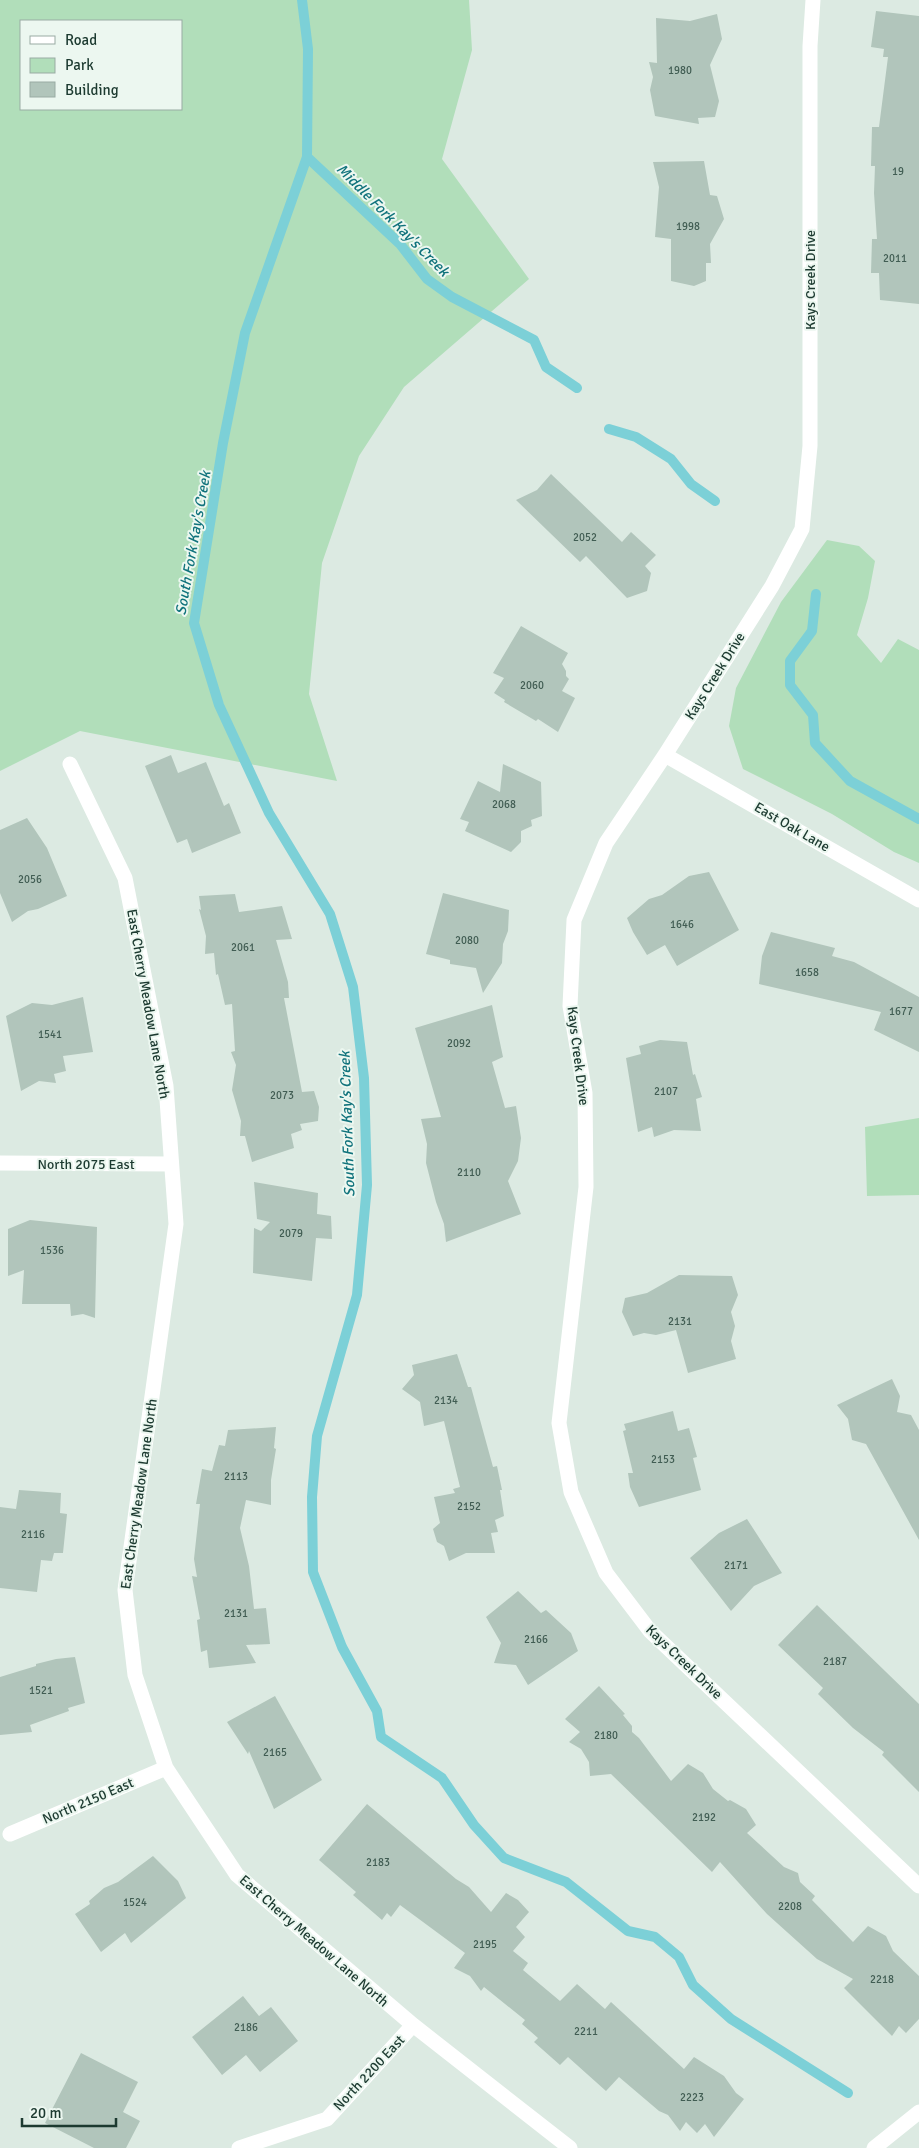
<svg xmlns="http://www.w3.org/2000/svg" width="919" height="2148" viewBox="0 0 919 2148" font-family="Signika,sans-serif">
	<rect width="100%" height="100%" fill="#dceae2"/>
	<path fill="#b1deba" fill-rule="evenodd" d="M 0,0 L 469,0 L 472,50 L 442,159 L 529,279 L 404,387 L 359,456 L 322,563 L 309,694 L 337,781 L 80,731 L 0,771 ZM 21,21 L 181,21 L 181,109 L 21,109 Z
		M 827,540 L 859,546 L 875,561 L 868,598 L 857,635 L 881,663 L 898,639 L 919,650 L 919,863 L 894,852 L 832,814 L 743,769 L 729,726 L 736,688 L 781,602 Z
		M 919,1118 L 919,1195 L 867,1196 L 865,1127 Z"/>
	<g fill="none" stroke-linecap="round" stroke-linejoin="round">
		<path stroke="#7cd0d7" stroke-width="10" d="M 302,0 L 308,49 L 307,157 L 245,333 L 223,443 L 194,623 L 219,705 L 269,813 L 330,914 L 353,987 L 364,1078 L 367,1185 L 357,1295 L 317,1436 L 312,1497 L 313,1572 L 342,1647 L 377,1711 L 381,1737 L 442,1778 L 474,1825 L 504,1858 L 566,1882 L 628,1931 L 655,1937 L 679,1957 L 693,1985 L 731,2019 L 848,2093
			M 307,157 L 400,244 L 427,279 L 452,297 L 534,340 L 546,367 L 577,388
			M 609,429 L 636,437 L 671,459 L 691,484 L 715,501
			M 816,594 L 812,631 L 790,661 L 790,685 L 813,715 L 815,743 L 850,781 L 919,819"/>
	</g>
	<path fill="#b1c5bb" d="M 876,11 L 919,16 L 919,304 L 880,300 L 879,273 L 871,273 L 872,239 L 877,239 L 874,193 L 875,166 L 871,166 L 872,127 L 879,127 L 888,57 L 883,57 L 884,49 L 871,47 Z
		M 717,14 L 722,39 L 710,65 L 719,101 L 715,117 L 698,118 L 699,124 L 655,116 L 650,90 L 653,77 L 649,62 L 657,63 L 656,18 L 690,21 Z
		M 704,161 L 710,195 L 717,196 L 724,219 L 710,244 L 711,263 L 706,263 L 706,281 L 694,286 L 671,281 L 671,239 L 655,237 L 659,187 L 653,162 Z
		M 551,474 L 622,542 L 631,532 L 656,555 L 645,566 L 651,573 L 647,591 L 627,598 L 586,556 L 580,562 L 516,500 L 537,490 Z
		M 521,626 L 568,653 L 562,664 L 566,671 L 566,676 L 569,679 L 562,691 L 575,698 L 558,732 L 538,719 L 536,721 L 504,702 L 505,700 L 494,693 L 504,678 L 493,673 Z
		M 171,755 L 178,773 L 206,762 L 224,806 L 229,803 L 241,833 L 192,853 L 187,839 L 177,843 L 145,766 Z
		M 503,764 L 541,782 L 542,816 L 531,820 L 532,826 L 521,831 L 521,842 L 511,852 L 465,831 L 469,822 L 460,819 L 478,781 L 500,792 Z
		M 27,818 L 47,848 L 67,896 L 38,909 L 28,911 L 12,922 L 0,893 L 0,830 Z
		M 709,872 L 739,930 L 677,966 L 665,945 L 647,955 L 633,932 L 627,918 L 649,899 L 662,895 L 689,876 Z
		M 443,893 L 509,910 L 508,931 L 503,944 L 502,963 L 483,993 L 476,968 L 450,964 L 450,960 L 426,954 Z
		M 235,894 L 239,912 L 282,906 L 292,939 L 276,940 L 288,982 L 289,998 L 284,998 L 302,1092 L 314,1091 L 319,1107 L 318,1121 L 300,1124 L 302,1130 L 291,1134 L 294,1148 L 252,1162 L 245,1136 L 240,1136 L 241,1121 L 232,1090 L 236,1065 L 231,1052 L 235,1051 L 232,1004 L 225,1005 L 218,974 L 216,975 L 214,953 L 205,954 L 206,936 L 199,909 L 201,910 L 199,896 Z
		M 771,932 L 835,948 L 832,956 L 854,962 L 919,997 L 919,1052 L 874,1030 L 881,1012 L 759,984 L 762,956 Z
		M 83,997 L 93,1052 L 63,1056 L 66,1071 L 54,1074 L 56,1083 L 39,1081 L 21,1091 L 6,1016 L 32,1003 L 52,1005 Z
		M 492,1005 L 503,1057 L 492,1062 L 505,1108 L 516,1106 L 521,1138 L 518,1161 L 508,1181 L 521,1214 L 446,1242 L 444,1224 L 436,1202 L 426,1163 L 427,1144 L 421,1119 L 441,1117 L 415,1028 Z
		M 660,1040 L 687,1042 L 693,1075 L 695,1074 L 702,1097 L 696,1099 L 701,1131 L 674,1130 L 654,1137 L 652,1127 L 638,1132 L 626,1058 L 641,1054 L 639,1046 Z
		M 254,1182 L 318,1193 L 317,1214 L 331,1216 L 332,1239 L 316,1238 L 312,1281 L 253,1273 L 254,1228 L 261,1231 L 270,1222 L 257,1219 Z
		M 30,1220 L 97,1227 L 95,1318 L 83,1314 L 71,1316 L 70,1304 L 22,1304 L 24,1270 L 8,1276 L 8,1229 Z
		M 679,1275 L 732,1276 L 738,1295 L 731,1312 L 735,1326 L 731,1341 L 736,1359 L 688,1373 L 676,1330 L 656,1335 L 644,1333 L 633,1336 L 622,1312 L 625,1298 L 647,1293 Z
		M 457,1354 L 468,1387 L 471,1387 L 493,1467 L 497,1466 L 502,1490 L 500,1490 L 504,1516 L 495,1520 L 498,1532 L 491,1533 L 495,1553 L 466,1553 L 449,1561 L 444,1546 L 437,1542 L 433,1529 L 440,1523 L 434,1497 L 455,1493 L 453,1489 L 460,1487 L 444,1421 L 424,1426 L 420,1402 L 402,1389 L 414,1375 L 412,1365 Z
		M 892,1379 L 900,1396 L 897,1412 L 911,1415 L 919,1430 L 919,1540 L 866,1444 L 852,1440 L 848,1419 L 837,1405 Z
		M 673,1411 L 678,1431 L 689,1428 L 697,1457 L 693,1458 L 701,1490 L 639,1507 L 630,1487 L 628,1473 L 633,1473 L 623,1431 L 626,1430 L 624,1424 Z
		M 276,1427 L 274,1448 L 276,1449 L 271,1480 L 271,1505 L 246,1500 L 240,1528 L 249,1566 L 254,1609 L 266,1608 L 270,1644 L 246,1645 L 256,1663 L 209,1668 L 207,1650 L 201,1652 L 197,1620 L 200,1619 L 192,1576 L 197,1577 L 194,1559 L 200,1504 L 196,1504 L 202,1469 L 212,1471 L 219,1445 L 225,1446 L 228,1430 Z
		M 19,1490 L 61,1493 L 60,1513 L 67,1514 L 63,1553 L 54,1553 L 52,1561 L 41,1560 L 37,1592 L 0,1588 L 0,1507 L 16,1509 Z
		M 747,1519 L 782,1573 L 754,1586 L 731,1611 L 690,1558 L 719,1533 Z
		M 518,1591 L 541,1613 L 546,1610 L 571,1633 L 578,1651 L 528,1685 L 516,1665 L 494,1663 L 501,1643 L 486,1617 Z
		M 817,1605 L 919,1704 L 919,1792 L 882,1755 L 884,1752 L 853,1728 L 818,1694 L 823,1688 L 778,1645 Z
		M 75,1657 L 85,1703 L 68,1708 L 69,1711 L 30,1725 L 32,1732 L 0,1735 L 0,1677 L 36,1666 L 36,1664 L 56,1659 Z
		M 599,1686 L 625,1714 L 623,1715 L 632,1726 L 632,1732 L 639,1738 L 671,1781 L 688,1764 L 703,1773 L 713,1789 L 728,1801 L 730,1800 L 746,1809 L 756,1825 L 747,1833 L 784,1867 L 798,1873 L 800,1882 L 815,1896 L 812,1900 L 853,1942 L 868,1926 L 886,1936 L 893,1951 L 919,1976 L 919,2019 L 906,2033 L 899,2026 L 892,2036 L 844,1988 L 853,1979 L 817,1959 L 767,1914 L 720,1862 L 712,1872 L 611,1774 L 590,1776 L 589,1762 L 581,1749 L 569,1742 L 580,1732 L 565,1719 Z
		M 275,1696 L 322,1780 L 274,1809 L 249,1751 L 248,1754 L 227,1722 Z
		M 367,1804 L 456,1879 L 469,1887 L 491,1912 L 506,1893 L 518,1900 L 529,1912 L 516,1927 L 525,1937 L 513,1951 L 528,1963 L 523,1970 L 560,2001 L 577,1984 L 605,2009 L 611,2002 L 684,2069 L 694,2057 L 724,2076 L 736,2093 L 744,2099 L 714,2137 L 705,2124 L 697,2133 L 686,2122 L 680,2131 L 668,2115 L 659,2111 L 619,2077 L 606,2091 L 568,2057 L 560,2065 L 534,2042 L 538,2038 L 522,2024 L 525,2020 L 484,1987 L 481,1991 L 470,1976 L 454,1968 L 465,1953 L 400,1905 L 391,1917 L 387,1913 L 382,1920 L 353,1895 L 356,1892 L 319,1860 Z
		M 153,1856 L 178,1881 L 186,1898 L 131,1943 L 125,1933 L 101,1952 L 75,1914 L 90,1904 L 89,1901 L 104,1888 L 118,1882 Z
		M 243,1996 L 259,2016 L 271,2007 L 298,2041 L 260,2072 L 246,2055 L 222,2075 L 192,2037 Z
		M 81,2053 L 138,2082 L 123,2112 L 140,2121 L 126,2148 L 94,2148 L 45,2123 Z"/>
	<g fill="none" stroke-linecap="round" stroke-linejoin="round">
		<path stroke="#fff" stroke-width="15" d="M 813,0 L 810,46 L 810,446 L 802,529 L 772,586 L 665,755 L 606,843 L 574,920 L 570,1006 L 585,1093 L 586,1187 L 559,1423 L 571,1492 L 606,1573 L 650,1631 L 919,1886
			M 665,755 L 919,900
			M 70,764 L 125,878 L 166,1086 L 176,1224 L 125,1590 L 135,1675 L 166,1768 L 237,1875 L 413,2025 L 570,2148
			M 0,1163 L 171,1164
			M 10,1834 L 166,1768
			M 239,2148 L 327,2119 L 413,2025
			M 874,2148 L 919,2112"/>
	</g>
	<g text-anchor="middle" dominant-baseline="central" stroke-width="4" stroke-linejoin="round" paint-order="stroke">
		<g font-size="11" fill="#415d53">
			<text x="680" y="70">1980</text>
			<text x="898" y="171">19</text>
			<text x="688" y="226">1998</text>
			<text x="895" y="258">2011</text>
			<text x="585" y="537">2052</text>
			<text x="532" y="685">2060</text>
			<text x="504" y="804">2068</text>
			<text x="30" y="879">2056</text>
			<text x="682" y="924">1646</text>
			<text x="467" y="940">2080</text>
			<text x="243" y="947">2061</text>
			<text x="807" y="972">1658</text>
			<text x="901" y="1011">1677</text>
			<text x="50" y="1034">1541</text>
			<text x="459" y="1043">2092</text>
			<text x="666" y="1091">2107</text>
			<text x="282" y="1095">2073</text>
			<text x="469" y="1172">2110</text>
			<text x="291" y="1233">2079</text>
			<text x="52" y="1250">1536</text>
			<text x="680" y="1321">2131</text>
			<text x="446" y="1400">2134</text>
			<text x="663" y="1459">2153</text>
			<text x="236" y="1476">2113</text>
			<text x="469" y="1506">2152</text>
			<text x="33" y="1534">2116</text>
			<text x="736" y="1565">2171</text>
			<text x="236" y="1613">2131</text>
			<text x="536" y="1639">2166</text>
			<text x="835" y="1661">2187</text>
			<text x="41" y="1690">1521</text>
			<text x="606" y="1735">2180</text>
			<text x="275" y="1752">2165</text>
			<text x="704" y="1817">2192</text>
			<text x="378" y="1862">2183</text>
			<text x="135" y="1902">1524</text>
			<text x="790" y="1906">2208</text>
			<text x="485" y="1944">2195</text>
			<text x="882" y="1979">2218</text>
			<text x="246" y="2027">2186</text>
			<text x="586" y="2031">2211</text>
			<text x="692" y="2097">2223</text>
		</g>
		<g font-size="14" fill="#1c3a30" stroke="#ecf7f0">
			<text transform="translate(810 280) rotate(-90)">Kays Creek Drive</text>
			<text transform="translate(715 676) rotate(-58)">Kays Creek Drive</text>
			<text transform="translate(792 827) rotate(30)">East Oak Lane</text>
			<text transform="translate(148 1004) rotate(80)">East Cherry Meadow Lane North</text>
			<text transform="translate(578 1056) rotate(83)">Kays Creek Drive</text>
			<text x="86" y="1164">North 2075 East</text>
			<text transform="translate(139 1494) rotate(-82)">East Cherry Meadow Lane North</text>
			<text transform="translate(684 1662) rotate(44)">Kays Creek Drive</text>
			<text transform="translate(88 1801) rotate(-23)">North 2150 East</text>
			<text transform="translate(314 1941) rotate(41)">East Cherry Meadow Lane North</text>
			<text transform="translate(369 2073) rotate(-47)">North 2200 East</text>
		</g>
		<g font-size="15" font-style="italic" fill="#11737c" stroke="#ecf7f0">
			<text transform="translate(393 220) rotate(45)">Middle Fork Kay's Creek</text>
			<text transform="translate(193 543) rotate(-80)">South Fork Kay's Creek</text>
			<text transform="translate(347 1124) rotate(-92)">South Fork Kay's Creek</text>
		</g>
	</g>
	<rect x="20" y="20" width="162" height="90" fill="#ecf7f0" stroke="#99aba3"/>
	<rect x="30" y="36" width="25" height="8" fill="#ffffff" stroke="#99aba3"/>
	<text x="65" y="45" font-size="15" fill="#1c3a30">Road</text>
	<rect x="30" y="58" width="25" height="15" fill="#b1deba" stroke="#99aba3"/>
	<text x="65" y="70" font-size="15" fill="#1c3a30">Park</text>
	<rect x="30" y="82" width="25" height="15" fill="#b1c5bb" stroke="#99aba3"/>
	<text x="65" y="95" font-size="15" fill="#1c3a30">Building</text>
	<path d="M22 2118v8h94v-8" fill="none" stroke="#1c3a30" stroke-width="2.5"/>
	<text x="30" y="2118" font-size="15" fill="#1c3a30" stroke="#ecf7f0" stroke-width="4" paint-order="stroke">20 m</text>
</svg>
